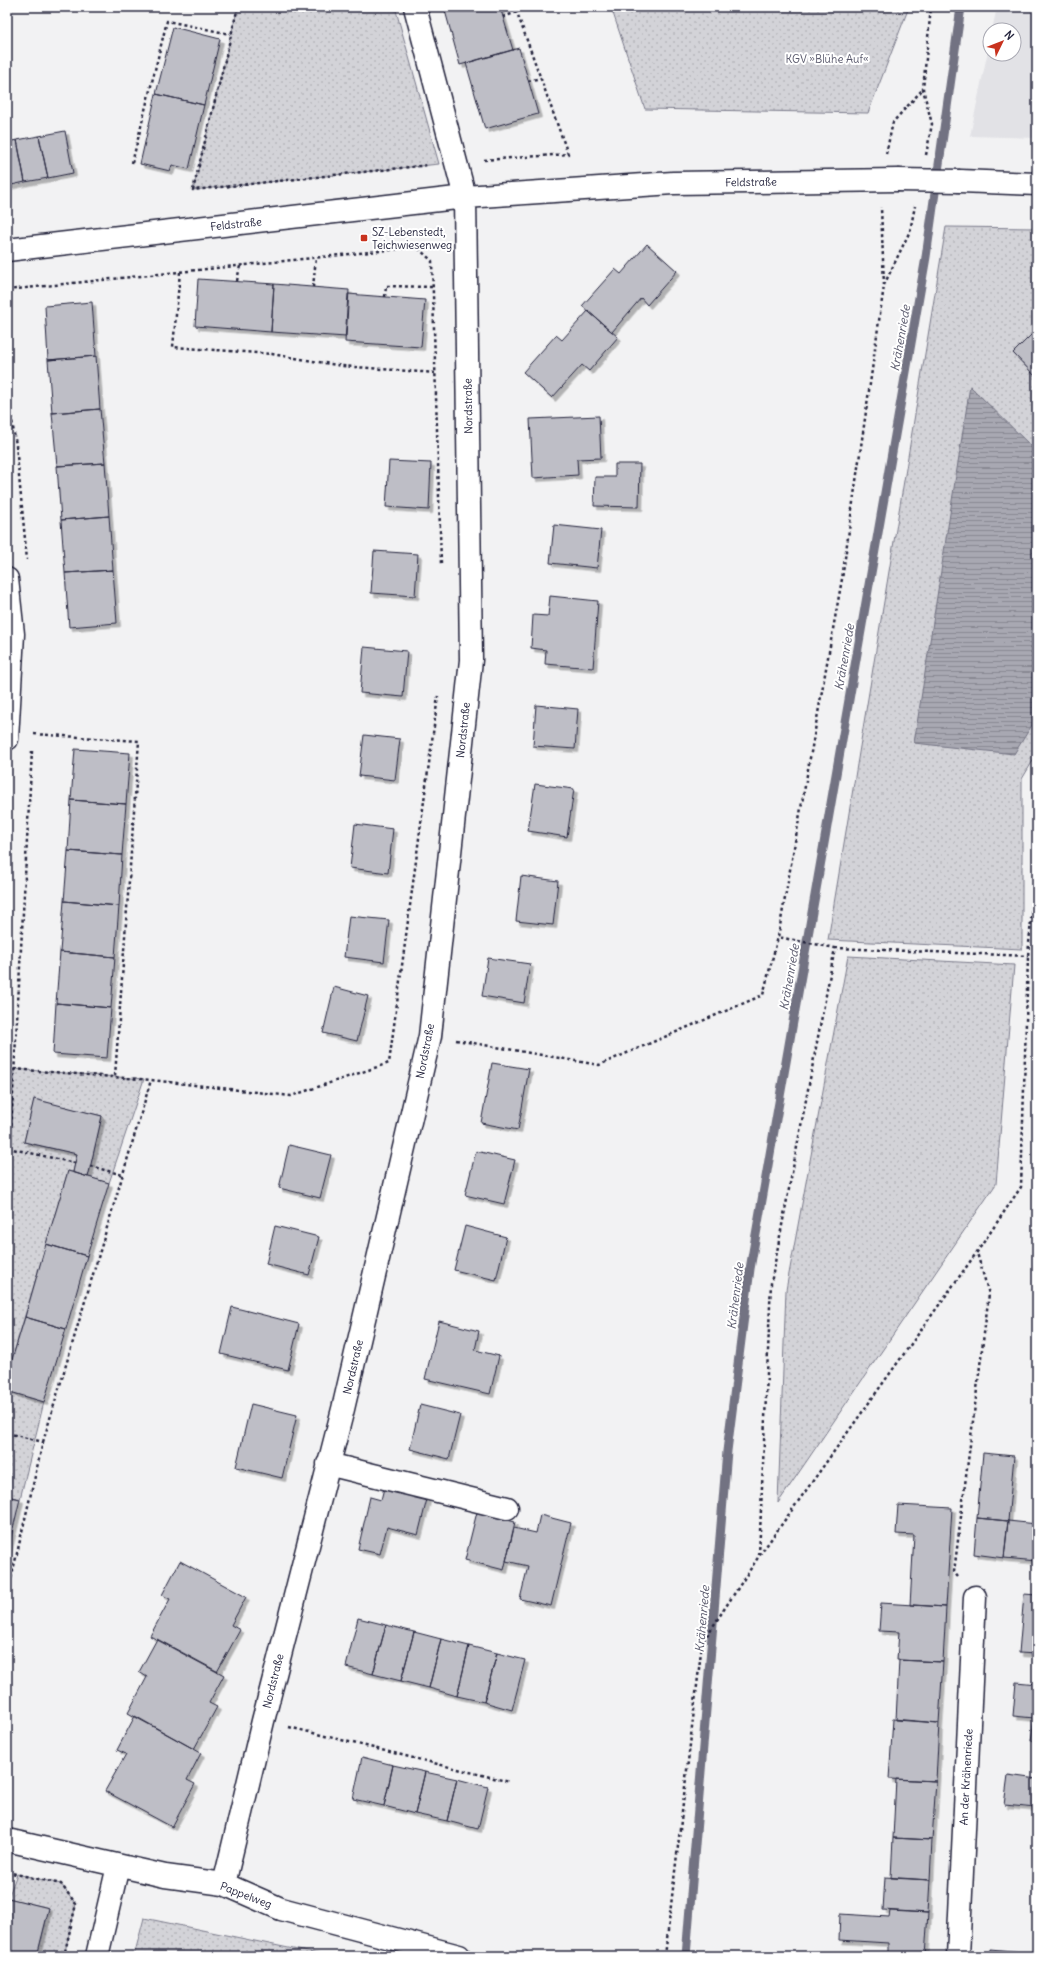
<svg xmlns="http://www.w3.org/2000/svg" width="1044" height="1963" viewBox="0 0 1044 1963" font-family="Delius,sans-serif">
	<defs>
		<pattern id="green-dots" width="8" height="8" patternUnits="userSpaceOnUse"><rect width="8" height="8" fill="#d3d3d8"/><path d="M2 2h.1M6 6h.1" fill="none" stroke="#b5b5ba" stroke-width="1.8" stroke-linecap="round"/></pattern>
		<pattern id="water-rules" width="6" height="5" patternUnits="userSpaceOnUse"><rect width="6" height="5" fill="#a8a8b2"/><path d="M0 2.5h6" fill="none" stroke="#888892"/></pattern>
		<filter id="shadow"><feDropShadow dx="3.5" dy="3.5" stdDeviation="0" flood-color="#0004"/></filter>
	</defs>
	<rect width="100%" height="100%" fill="#f2f2f3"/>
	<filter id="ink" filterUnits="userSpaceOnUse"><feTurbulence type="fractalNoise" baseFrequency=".025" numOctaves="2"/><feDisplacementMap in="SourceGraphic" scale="8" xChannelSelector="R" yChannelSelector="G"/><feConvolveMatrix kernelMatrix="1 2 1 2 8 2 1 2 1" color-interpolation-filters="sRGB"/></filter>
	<g filter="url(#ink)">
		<path fill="#e2e2e6" d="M 997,7 L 1037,7 L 1037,138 L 970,136 L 990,41 L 990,54 L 1014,54 L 1014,30 L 992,30 Z"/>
		<path fill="url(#green-dots)" stroke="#7a7a8a" d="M 238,7 L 395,7 L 439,164 L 193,190 Z
			M 611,7 L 909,7 L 868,113 L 645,109 Z
			M 946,227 L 1037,228 L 1037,329 L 1013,353 L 1037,378 L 1037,754 L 1022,779 L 1022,949 L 828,940 Z
			M 848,956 L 1014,965 L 996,1184 L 778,1503 L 786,1290 Z
			M 14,1069 L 144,1079 L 109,1183 L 88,1177 L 102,1116 L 34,1100 L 24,1142 L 77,1154 L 73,1172 L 68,1171 L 7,1376 L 7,1155 L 11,1128 Z
			M 7,1391 L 44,1402 L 20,1499 L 7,1496 Z
			M 17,1874 L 61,1884 L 76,1904 L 64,1956 L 37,1956 L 49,1908 L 8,1898 Z
			M 144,1918 L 327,1956 L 134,1956 Z"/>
		<path fill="url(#water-rules)" stroke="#727282" d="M 970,386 L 1037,452 L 1037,717 L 1014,754 L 914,743 Z"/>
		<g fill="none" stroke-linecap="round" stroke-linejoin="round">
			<path stroke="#727282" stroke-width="9" d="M 686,1956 L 727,1451 L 750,1269 L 926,257 L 961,7"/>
		</g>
		<path fill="#bebec6" stroke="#22223b" filter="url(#shadow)" d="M 444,7 L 500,7 L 513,50 L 460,65 Z
			M 173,27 L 220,39 L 204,105 L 156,94 Z
			M 519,48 L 538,114 L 485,129 L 466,63 Z
			M 156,94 L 204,105 L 189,169 L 172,165 L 170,171 L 140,164 Z
			M 65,131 L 73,173 L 48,178 L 39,136 Z
			M 39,136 L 48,178 L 25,182 L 17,140 Z
			M 17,140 L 25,182 L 7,186 L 7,142 Z
			M 647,244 L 677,271 L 647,305 L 641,298 L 612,332 L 582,306 L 615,269 L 621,274 Z
			M 198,279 L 274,284 L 271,332 L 195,326 Z
			M 274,284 L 349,290 L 346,337 L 271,332 Z
			M 348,294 L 425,300 L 421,347 L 345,342 Z
			M 92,302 L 96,356 L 48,360 L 45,306 Z
			M 588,311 L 618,337 L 589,371 L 582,365 L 552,398 L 523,372 L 556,335 L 562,340 Z
			M 1037,329 L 1037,378 L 1013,353 Z
			M 96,356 L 100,409 L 52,413 L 48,360 Z
			M 100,409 L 105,463 L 57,466 L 52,413 Z
			M 599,416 L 601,458 L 577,459 L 578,475 L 533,478 L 530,419 Z
			M 389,461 L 431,463 L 429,510 L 386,507 Z
			M 105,463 L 109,516 L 61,520 L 57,466 Z
			M 615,464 L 640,464 L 639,507 L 594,506 L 595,477 L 615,477 Z
			M 109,516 L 113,570 L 65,573 L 61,520 Z
			M 554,525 L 601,530 L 597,568 L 550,563 Z
			M 374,551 L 418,554 L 415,596 L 371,593 Z
			M 113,570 L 117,623 L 69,627 L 65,573 Z
			M 550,596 L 598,601 L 593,668 L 545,664 L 546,650 L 531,648 L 533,615 L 548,616 Z
			M 364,647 L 407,651 L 403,697 L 360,693 Z
			M 536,705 L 578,709 L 575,749 L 533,746 Z
			M 364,735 L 400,739 L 395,780 L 359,776 Z
			M 75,749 L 130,753 L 126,804 L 71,800 Z
			M 535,784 L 574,789 L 567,837 L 528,831 Z
			M 71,800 L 126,804 L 122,855 L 68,851 Z
			M 355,824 L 393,829 L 388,873 L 350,868 Z
			M 68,851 L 122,855 L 119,906 L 64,901 Z
			M 521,876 L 558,881 L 553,925 L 516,921 Z
			M 64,901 L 119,906 L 115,957 L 60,952 Z
			M 349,916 L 389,920 L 384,962 L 344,957 Z
			M 60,952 L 115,957 L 111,1008 L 56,1003 Z
			M 488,958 L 530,964 L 524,1003 L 482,996 Z
			M 334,987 L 368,996 L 357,1041 L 323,1033 Z
			M 56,1003 L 111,1008 L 107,1058 L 53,1054 Z
			M 492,1063 L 529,1069 L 518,1130 L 481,1123 Z
			M 34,1099 L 102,1116 L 88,1177 L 73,1172 L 77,1154 L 24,1142 Z
			M 289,1145 L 331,1155 L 320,1198 L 279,1188 Z
			M 476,1151 L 515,1160 L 504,1204 L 465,1195 Z
			M 68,1171 L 109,1183 L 87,1256 L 46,1244 Z
			M 275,1226 L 319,1237 L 309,1275 L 266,1264 Z
			M 465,1226 L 506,1237 L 496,1280 L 454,1270 Z
			M 46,1244 L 87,1256 L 66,1329 L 25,1317 Z
			M 232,1307 L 299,1324 L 288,1370 L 221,1354 Z
			M 25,1317 L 66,1329 L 44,1402 L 7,1391 L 7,1376 Z
			M 439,1321 L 479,1331 L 475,1350 L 499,1356 L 490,1394 L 425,1379 Z
			M 251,1404 L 297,1415 L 282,1478 L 236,1467 Z
			M 420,1405 L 460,1415 L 449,1459 L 410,1449 Z
			M 983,1453 L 1014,1456 L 1008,1521 L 977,1518 Z
			M 384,1488 L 427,1499 L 418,1535 L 387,1527 L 380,1554 L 358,1549 L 370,1497 L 381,1500 Z
			M 7,1496 L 20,1499 L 7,1554 Z
			M 898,1505 L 952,1508 L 946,1607 L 910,1605 L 914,1535 L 896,1534 Z
			M 477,1512 L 515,1522 L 504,1570 L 465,1560 Z
			M 540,1515 L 571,1523 L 551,1606 L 520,1599 L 528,1566 L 506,1561 L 514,1528 L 536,1533 Z
			M 977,1518 L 1008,1521 L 1004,1558 L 974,1554 Z
			M 1008,1521 L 1037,1524 L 1037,1561 L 1004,1558 Z
			M 180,1561 L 246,1597 L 231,1625 L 240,1630 L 217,1672 L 150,1636 L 170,1599 L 162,1595 Z
			M 1024,1594 L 1037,1595 L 1037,1654 L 1019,1653 Z
			M 881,1603 L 946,1607 L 943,1662 L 897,1660 L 899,1632 L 879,1631 Z
			M 358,1618 L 386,1625 L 373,1674 L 346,1667 Z
			M 386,1625 L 414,1632 L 401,1681 L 373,1674 Z
			M 414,1632 L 441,1639 L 429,1688 L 401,1681 Z
			M 157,1639 L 224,1675 L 209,1703 L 217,1707 L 194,1749 L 128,1713 L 147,1677 L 139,1672 Z
			M 441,1639 L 469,1646 L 457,1696 L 429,1688 Z
			M 469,1646 L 497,1653 L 484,1702 L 457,1696 Z
			M 497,1653 L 525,1660 L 512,1710 L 484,1702 Z
			M 899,1660 L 943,1662 L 939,1723 L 896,1720 Z
			M 1016,1682 L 1037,1684 L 1037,1741 L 1031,1741 L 1034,1718 L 1013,1716 Z
			M 135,1716 L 201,1753 L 187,1780 L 195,1784 L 172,1827 L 105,1791 L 126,1754 L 117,1750 Z
			M 893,1719 L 939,1723 L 936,1781 L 889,1779 Z
			M 362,1757 L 393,1765 L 384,1806 L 353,1799 Z
			M 393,1765 L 425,1772 L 415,1814 L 384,1806 Z
			M 425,1772 L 457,1779 L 447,1821 L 415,1814 Z
			M 1008,1775 L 1037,1779 L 1037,1808 L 1004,1805 Z
			M 457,1779 L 488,1787 L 478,1829 L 447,1821 Z
			M 896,1779 L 936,1781 L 932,1840 L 893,1838 Z
			M 893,1838 L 932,1840 L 930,1880 L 891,1878 Z
			M 885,1877 L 930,1880 L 928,1913 L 883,1910 Z
			M 8,1898 L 49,1908 L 37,1956 L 7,1956 Z
			M 890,1911 L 928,1913 L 925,1956 L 888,1956 L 888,1943 L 839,1940 L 840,1914 L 889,1917 Z
			M 990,1949 L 1023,1952 L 1023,1956 L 990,1956 Z
			M 1023,1952 L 1037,1953 L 1037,1956 L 1023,1956 Z"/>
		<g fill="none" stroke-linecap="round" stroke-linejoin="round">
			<defs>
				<path id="minor" d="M 960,181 L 1037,184
					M 7,250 L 465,197 L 673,183 L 898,180
					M 7,579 L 13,634 L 7,739
					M 328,1464 L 507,1508
					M 7,1840 L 165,1876 L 224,1884 L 281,1909 L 459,1956
					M 224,1884 L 263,1721 L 343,1409 L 430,1036 L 471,660 L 465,197 L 415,7
					M 97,1956 L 118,1866
					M 958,1956 L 975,1597"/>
			</defs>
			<use href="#minor" stroke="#22223b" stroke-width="25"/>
			<path stroke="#22223b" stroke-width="2.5" stroke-dasharray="3 3" stroke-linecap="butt" d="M 238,7 L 193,190 L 429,165
				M 503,17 L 517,12
				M 528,81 L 541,78
				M 886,154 L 893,122 L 923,89
				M 926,155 L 932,124 L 923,89 L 931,7
				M 484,160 L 568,154 L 515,7
				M 132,163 L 167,21 L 230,34
				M 180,272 L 173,347 L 272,354 L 342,366 L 435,373
				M 237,281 L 240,266
				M 884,285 L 910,231 L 915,206
				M 313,287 L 316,258
				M 7,290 L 417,247 L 432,261 L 441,564
				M 385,297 L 386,286 L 433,287
				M 7,392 L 16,445 L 27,560
				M 34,734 L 139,741 L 115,1076
				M 835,948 L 1028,956
				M 456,1040 L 599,1065 L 763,995 L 778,937 L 842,579 L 884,286 L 881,207
				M 14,1069 L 151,1080 L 291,1096 L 389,1063 L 438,696
				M 8,1148 L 75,1163
				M 7,1155 L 11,1128 L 32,751
				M 90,1166 L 123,1175
				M 7,1433 L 43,1442 L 7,1596
				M 43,1442 L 151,1080
				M 759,1555 L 771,1283 L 835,948 L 778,937
				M 958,1577 L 954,1572 L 989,1294 L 977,1253
				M 289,1727 L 510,1782
				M 7,1872 L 61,1884 L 76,1904 L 64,1956
				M 7,1881 L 9,1872
				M 665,1956 L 702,1643 L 759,1556 L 977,1252 L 1021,1187 L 1028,956 L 1033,896 L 1037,897"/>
			<use href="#minor" stroke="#fff" stroke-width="22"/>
			<defs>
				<path id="minor-bridge" d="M 898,180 L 960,181"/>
			</defs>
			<use href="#minor-bridge" stroke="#22223b" stroke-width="25" stroke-linecap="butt"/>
			<use href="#minor-bridge" stroke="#fff" stroke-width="22"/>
		</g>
	</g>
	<rect fill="#c8321e" stroke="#fff" stroke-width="1.5" x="360" y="234" width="8" height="8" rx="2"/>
	<g text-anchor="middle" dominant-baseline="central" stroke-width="4" stroke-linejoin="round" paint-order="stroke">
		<g font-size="11" fill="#57576a" stroke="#fff">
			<text x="827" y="59">KGV »Blühe Auf«</text>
		</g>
		<g font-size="11" fill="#22223b" stroke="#fff">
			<text transform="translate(751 182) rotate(-1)">Feldstraße</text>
			<text transform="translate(236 224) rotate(-6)">Feldstraße</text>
			<text transform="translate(468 406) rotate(-91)">Nordstraße</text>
			<text transform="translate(463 730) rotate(-84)">Nordstraße</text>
			<text transform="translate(425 1051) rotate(-79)">Nordstraße</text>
			<text transform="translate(353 1367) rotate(-77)">Nordstraße</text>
			<text transform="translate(273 1681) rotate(-76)">Nordstraße</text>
			<text transform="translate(966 1777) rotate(-87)">An der Krähenriede</text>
			<text transform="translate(246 1895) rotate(21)">Pappelweg</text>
		</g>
		<g font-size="11" fill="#22223b" stroke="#fff" text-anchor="start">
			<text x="372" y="232">SZ-Lebenstedt,<tspan x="372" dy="13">Teichwiesenweg</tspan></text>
		</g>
		<g font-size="12" font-style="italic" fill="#58586b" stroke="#fff">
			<text transform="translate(900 338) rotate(-80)">Krähenriede</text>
			<text transform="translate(844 657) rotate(-80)">Krähenriede</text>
			<text transform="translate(789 977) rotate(-80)">Krähenriede</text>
			<text transform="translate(735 1296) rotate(-83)">Krähenriede</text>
			<text transform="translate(702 1619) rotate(-85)">Krähenriede</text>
		</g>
	</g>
	<rect width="1044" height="1963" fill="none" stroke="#fff" stroke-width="24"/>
	<rect x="12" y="12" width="1020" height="1939" fill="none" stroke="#22223b" stroke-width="1.5" filter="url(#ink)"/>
	<g transform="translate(1002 42) rotate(47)"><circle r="19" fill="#ffffff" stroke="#a7a7b1"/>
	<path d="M0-3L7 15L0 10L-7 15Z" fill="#c8321e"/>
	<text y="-6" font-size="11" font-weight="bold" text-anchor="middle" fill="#22223b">N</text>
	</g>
</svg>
